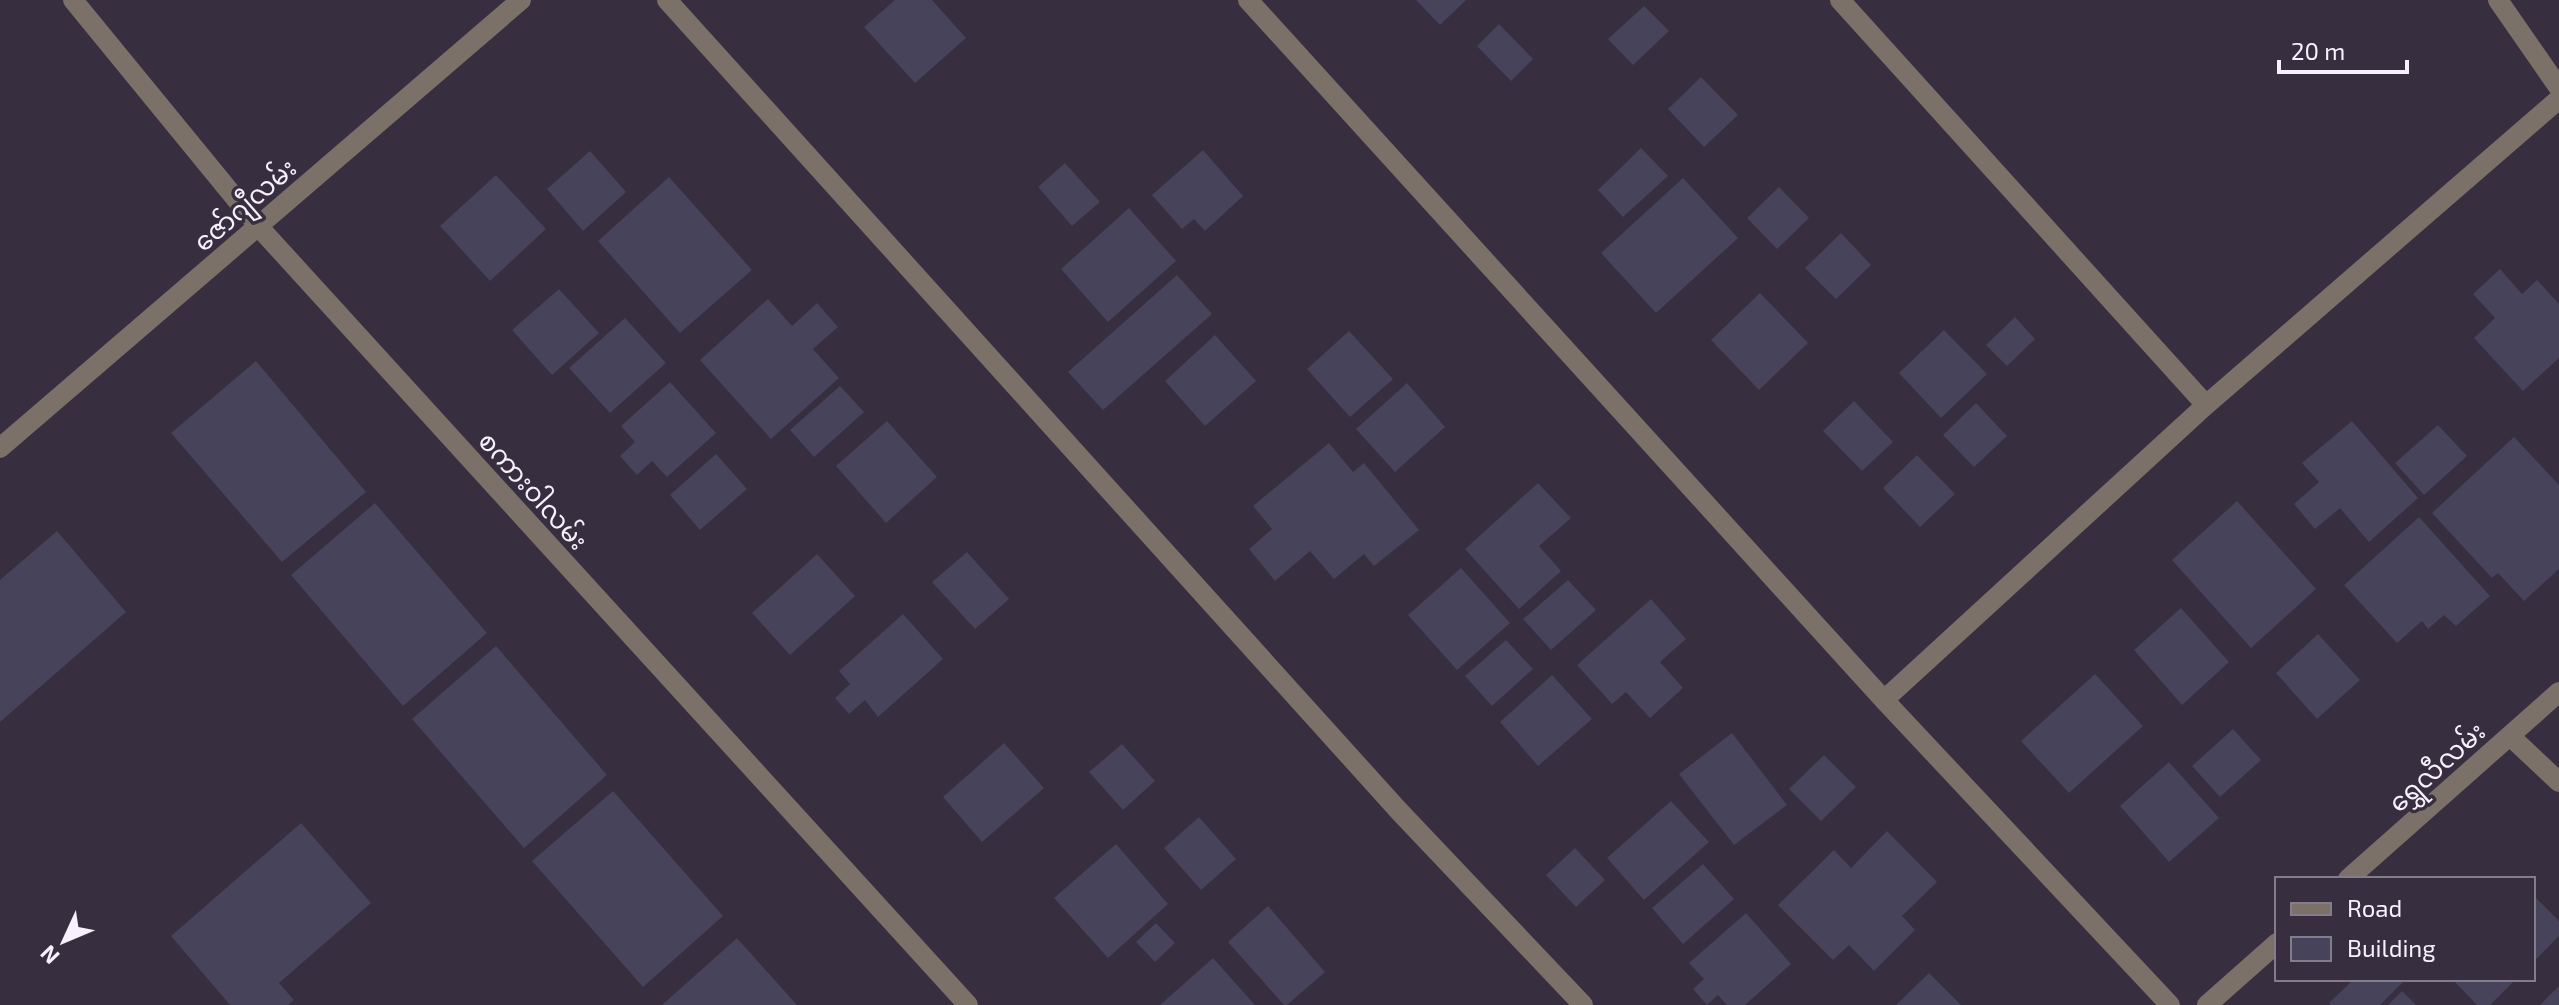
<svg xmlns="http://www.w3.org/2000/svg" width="2559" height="1005" viewBox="0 0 2559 1005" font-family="'Exo 2','Noto Sans Myanmar',sans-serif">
	<rect width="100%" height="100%" fill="#372e3f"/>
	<path fill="#47435b" d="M 895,0 L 932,0 L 966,38 L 915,83 L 864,27 Z
		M 1416,0 L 1466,0 L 1440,25 Z
		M 1644,6 L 1669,31 L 1633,65 L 1608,39 Z
		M 1499,24 L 1533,59 L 1511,81 L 1477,46 Z
		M 1701,77 L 1738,115 L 1704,147 L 1668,109 Z
		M 1641,148 L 1668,176 L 1623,217 L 1598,190 Z
		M 1203,150 L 1243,196 L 1205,231 L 1194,219 L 1182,229 L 1152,195 Z
		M 590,151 L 626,192 L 583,231 L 547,189 Z
		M 1065,163 L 1100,202 L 1072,226 L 1038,187 Z
		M 496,175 L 546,229 L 490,281 L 440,226 Z
		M 669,177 L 752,270 L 680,333 L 598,241 Z
		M 1683,178 L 1738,238 L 1656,313 L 1601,253 Z
		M 1779,187 L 1809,218 L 1777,249 L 1747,218 Z
		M 1129,208 L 1176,261 L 1108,322 L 1061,269 Z
		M 1841,233 L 1871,265 L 1836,299 L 1805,268 Z
		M 2500,269 L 2522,294 L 2537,280 L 2559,304 L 2559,358 L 2523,391 L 2474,338 L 2495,318 L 2473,294 Z
		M 1177,275 L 1212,314 L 1103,410 L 1068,372 Z
		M 559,289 L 599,333 L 552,375 L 512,330 Z
		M 1760,293 L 1808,343 L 1759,390 L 1711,340 Z
		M 768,299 L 792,326 L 817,303 L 838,327 L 813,349 L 839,378 L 771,439 L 700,360 Z
		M 2015,317 L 2035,339 L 2007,366 L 1986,345 Z
		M 625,318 L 666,363 L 610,413 L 569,368 Z
		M 1944,330 L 1987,374 L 1941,418 L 1899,373 Z
		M 1349,331 L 1393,379 L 1350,417 L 1307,369 Z
		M 1215,335 L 1256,381 L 1205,426 L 1165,381 Z
		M 256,361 L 366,492 L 282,562 L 171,433 Z
		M 670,382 L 716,433 L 667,477 L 652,461 L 637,475 L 620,456 L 635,442 L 621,426 Z
		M 1407,383 L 1445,427 L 1395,472 L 1356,429 Z
		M 840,386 L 864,412 L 814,457 L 790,430 Z
		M 1854,401 L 1893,442 L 1862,471 L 1823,431 Z
		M 1976,403 L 2007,436 L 1974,467 L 1943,435 Z
		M 887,421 L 937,477 L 886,523 L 836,466 Z
		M 2352,421 L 2418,498 L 2369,542 L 2340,508 L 2315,529 L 2294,504 L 2319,482 L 2302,463 Z
		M 2438,425 L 2467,456 L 2424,495 L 2395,463 Z
		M 2514,437 L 2559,485 L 2559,569 L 2524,601 L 2498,573 L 2492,578 L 2432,513 Z
		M 1329,443 L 1353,472 L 1364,463 L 1419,530 L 1374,566 L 1364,554 L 1334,579 L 1310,551 L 1275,581 L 1249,549 L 1272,529 L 1253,506 Z
		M 716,454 L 747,489 L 700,530 L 670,495 Z
		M 1917,455 L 1955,494 L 1920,527 L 1883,488 Z
		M 1538,483 L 1571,518 L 1539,546 L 1561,571 L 1519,609 L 1465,549 Z
		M 2237,501 L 2316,589 L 2251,648 L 2172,560 Z
		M 375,503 L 487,633 L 403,706 L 291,575 Z
		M 2419,517 L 2490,596 L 2456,626 L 2444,615 L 2428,629 L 2422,621 L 2397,643 L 2344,585 Z
		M 57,531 L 126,612 L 0,722 L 0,580 Z
		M 967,552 L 1009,599 L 975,629 L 932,582 Z
		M 817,554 L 855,596 L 790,655 L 752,613 Z
		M 1461,568 L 1510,623 L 1457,670 L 1408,615 Z
		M 1568,580 L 1596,610 L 1551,650 L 1523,619 Z
		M 1651,599 L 1686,639 L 1660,662 L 1683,688 L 1650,718 L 1626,692 L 1612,704 L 1577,665 Z
		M 2181,608 L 2229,662 L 2182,705 L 2134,650 Z
		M 903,614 L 943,659 L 878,717 L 865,700 L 849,714 L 835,698 L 850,684 L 839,671 Z
		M 2318,634 L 2360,680 L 2317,719 L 2276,673 Z
		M 1506,640 L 1533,669 L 1492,706 L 1465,676 Z
		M 496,646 L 607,775 L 524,848 L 412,719 Z
		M 2095,674 L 2143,726 L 2069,793 L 2021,741 Z
		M 1552,675 L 1592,719 L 1538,766 L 1500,722 Z
		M 2233,729 L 2261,760 L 2220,797 L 2192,766 Z
		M 1732,733 L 1787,805 L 1734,845 L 1679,774 Z
		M 1004,743 L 1044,788 L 982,842 L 943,797 Z
		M 1122,744 L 1155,781 L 1123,810 L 1089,772 Z
		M 1824,755 L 1856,787 L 1821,821 L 1789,789 Z
		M 2169,762 L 2219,818 L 2169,862 L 2120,806 Z
		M 613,791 L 723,916 L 643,987 L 532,861 Z
		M 1671,801 L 1709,842 L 1644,900 L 1607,858 Z
		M 1199,817 L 1236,859 L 1201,890 L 1164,848 Z
		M 301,823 L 371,903 L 279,983 L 294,1000 L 288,1005 L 230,1005 L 171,936 Z
		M 1887,831 L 1937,882 L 1902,916 L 1915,930 L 1874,971 L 1849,945 L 1833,960 L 1778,905 L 1834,850 L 1851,868 Z
		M 1116,844 L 1168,904 L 1108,958 L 1054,898 Z
		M 1575,848 L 1605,880 L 1576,907 L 1546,875 Z
		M 1703,864 L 1734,899 L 1683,944 L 1652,908 Z
		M 2533,895 L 2559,921 L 2559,936 L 2533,962 Z
		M 1268,906 L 1325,972 L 1287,1005 L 1284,1005 L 1228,942 Z
		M 1746,913 L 1791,964 L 1745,1005 L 1727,1005 L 1718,995 L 1707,1005 L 1693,989 L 1704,979 L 1689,963 Z
		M 1156,923 L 1175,943 L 1155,962 L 1136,942 Z
		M 737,938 L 797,1005 L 662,1005 Z
		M 1213,958 L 1255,1005 L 1160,1005 Z
		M 1929,973 L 1961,1005 L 1896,1005 Z
		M 2354,979 L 2406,979 L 2380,1005 L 2331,1005 L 2329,1003 Z
		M 2452,979 L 2516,979 L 2490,1005 L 2477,1005 Z
		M 2559,986 L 2559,1005 L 2540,1005 Z
		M 2402,991 L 2416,1005 L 2388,1005 Z"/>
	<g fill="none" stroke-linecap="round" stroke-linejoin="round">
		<path stroke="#7c7169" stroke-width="20" d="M 73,0 L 258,226 L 968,1005
			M 667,0 L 1399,811 L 1583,1005
			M 1248,0 L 1884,700 L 2170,1005
			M 1840,0 L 2206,405
			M 2498,0 L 2559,88
			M 0,448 L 521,0
			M 1884,700 L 2206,405 L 2559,99
			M 2510,736 L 2559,782
			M 2348,879 L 2559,692
			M 2207,1005 L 2277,943"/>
	</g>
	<g text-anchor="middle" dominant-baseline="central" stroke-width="7" stroke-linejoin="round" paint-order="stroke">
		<g font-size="26" fill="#f6f1fc" stroke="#372e3f">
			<text transform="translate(244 204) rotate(-41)">ဇော်ဂျီလမ်း</text>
			<text transform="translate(534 490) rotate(48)">စကားဝါလမ်း</text>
			<text transform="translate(2436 766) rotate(-42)">ရွှေလီလမ်း</text>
		</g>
	</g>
	<rect x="2275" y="877" width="260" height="104" fill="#372e3f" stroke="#837c8b" stroke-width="2"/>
	<rect x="2291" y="903" width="40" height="12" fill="#7c7169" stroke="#837c8b" stroke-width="2"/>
	<text x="2347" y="917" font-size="24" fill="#f6f1fc">Road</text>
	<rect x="2291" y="937" width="40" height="24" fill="#47435b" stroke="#837c8b" stroke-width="2"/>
	<text x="2347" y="957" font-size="24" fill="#f6f1fc">Building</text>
	<g transform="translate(64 941) rotate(226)" stroke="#372e3f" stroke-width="6" paint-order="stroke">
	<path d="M0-6L14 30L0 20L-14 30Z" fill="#f6f1fc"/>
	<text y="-12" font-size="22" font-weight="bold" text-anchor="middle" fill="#f6f1fc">N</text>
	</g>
	<path d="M2279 60v12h128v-12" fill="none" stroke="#f6f1fc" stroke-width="4"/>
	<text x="2291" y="60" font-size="24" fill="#f6f1fc" stroke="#372e3f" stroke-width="6" paint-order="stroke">20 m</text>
</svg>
